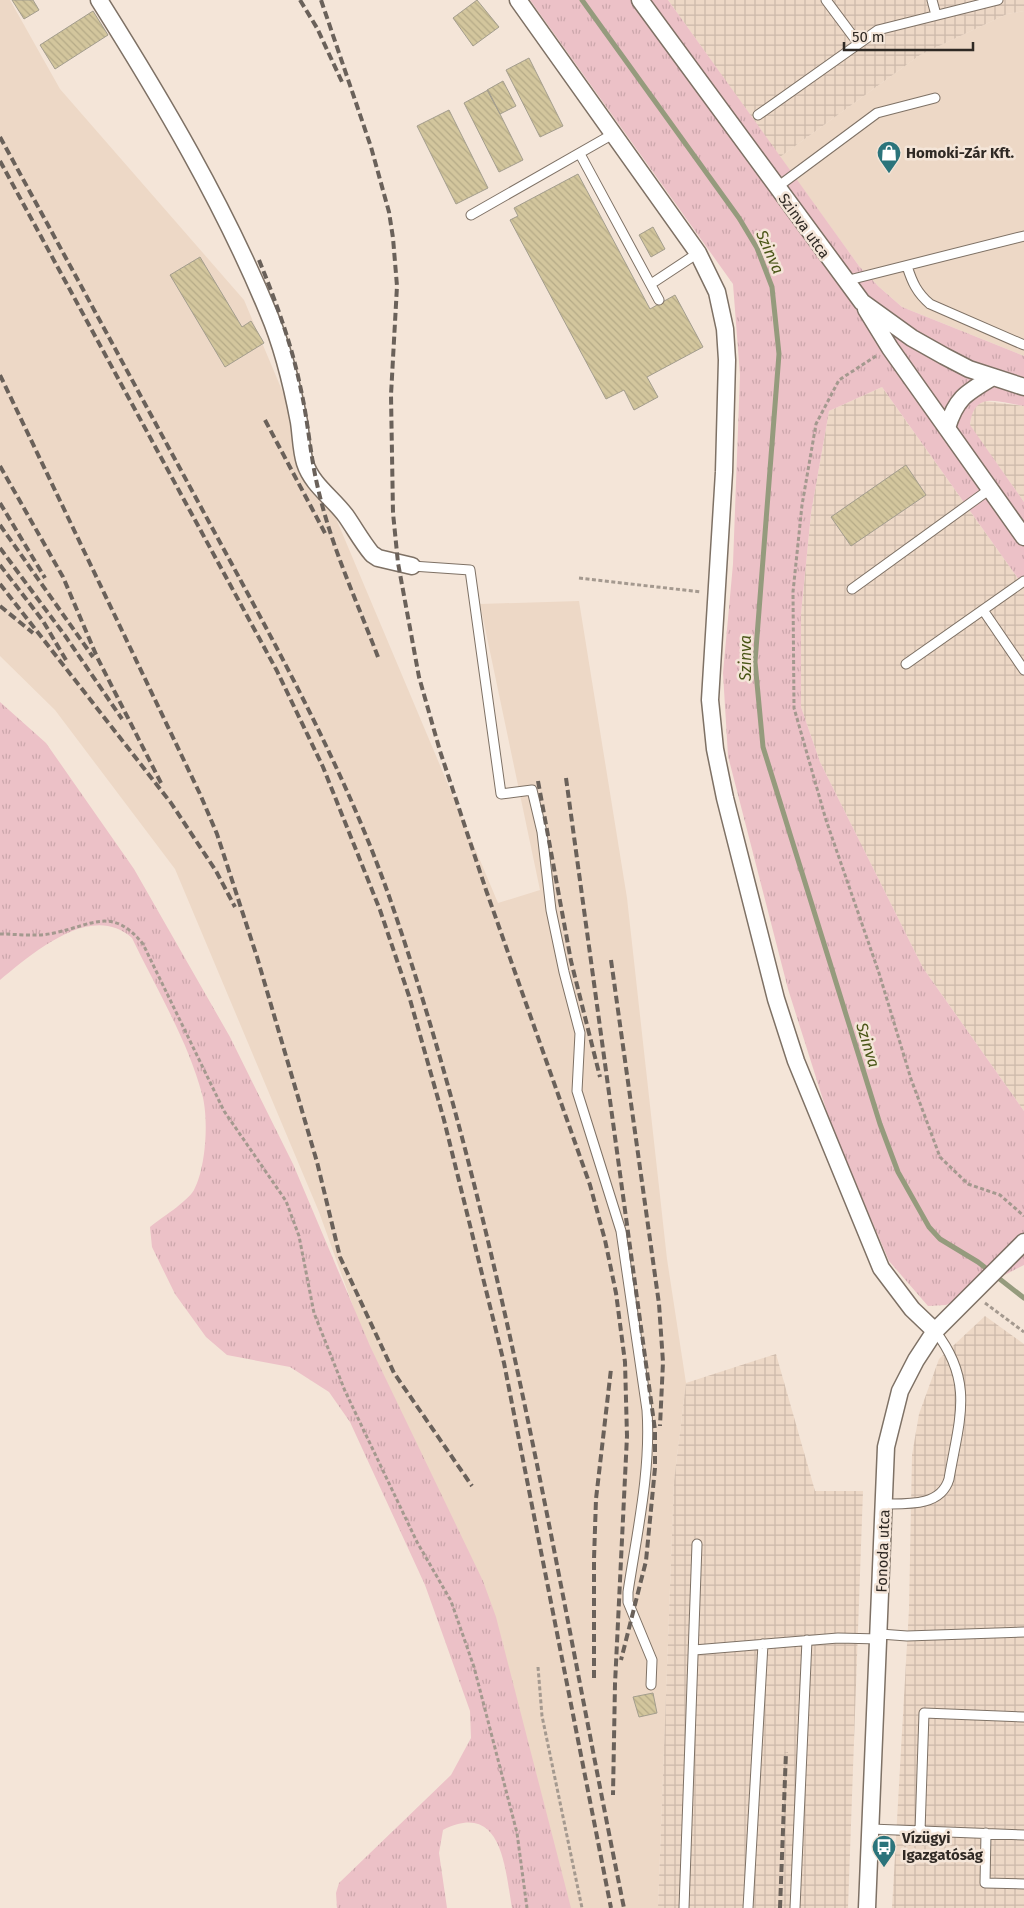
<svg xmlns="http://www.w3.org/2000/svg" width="1024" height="1908" viewBox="0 0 1024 1908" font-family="'Fira Sans',sans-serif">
	<defs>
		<pattern id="industrial-grid" width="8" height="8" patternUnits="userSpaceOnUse" patternTransform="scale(1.25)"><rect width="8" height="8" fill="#edd8c6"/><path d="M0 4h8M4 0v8" fill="none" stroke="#ccb9aa"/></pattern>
		<pattern id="grass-tufts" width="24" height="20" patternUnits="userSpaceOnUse" patternTransform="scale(1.25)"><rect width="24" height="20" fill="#ecc1c7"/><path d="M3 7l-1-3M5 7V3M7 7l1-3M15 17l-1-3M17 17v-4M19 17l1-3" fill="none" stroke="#cba6ab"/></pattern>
		<pattern id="building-back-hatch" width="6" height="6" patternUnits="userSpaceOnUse" patternTransform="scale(1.25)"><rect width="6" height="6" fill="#d3c69d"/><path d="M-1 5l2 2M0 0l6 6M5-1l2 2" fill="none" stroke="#b5aa87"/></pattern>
	</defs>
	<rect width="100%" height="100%" fill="#f4e5d8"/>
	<path fill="#edd8c6" d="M 0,0 L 10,0 L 60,89 L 244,300 L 498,903 L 540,890 L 480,604 L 579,601 L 627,898 L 667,1259 L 686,1383 L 674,1481 L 658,1908 L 570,1908 L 319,1212 L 175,869 L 55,710 L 0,656 Z
		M 1024,11 L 1024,356 L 902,307 L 878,286 L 859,266 L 780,157 L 920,55 L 1007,14 Z"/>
	<path fill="url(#industrial-grid)" d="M 668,0 L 1024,0 L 1024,11 L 1007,14 L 920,55 L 780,157 Z
		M 882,387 L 1024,587 L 1024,1111 L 923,968 L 820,762 L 801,707 L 801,614 L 811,513 L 829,411 Z
		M 984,401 L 1024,406 L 1024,502 L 970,426 L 971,414 L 976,405 Z
		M 985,1316 L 1024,1344 L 1024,1908 L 892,1908 L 909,1609 L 912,1455 L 919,1414 L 939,1359 Z
		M 776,1354 L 815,1491 L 863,1491 L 848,1908 L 658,1908 L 674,1481 L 686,1383 Z"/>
	<path fill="url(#grass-tufts)" d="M 530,0 L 668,0 L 859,266 L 878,286 L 902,307 L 1024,356 L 1024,406 C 998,402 974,390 970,425 L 1024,502 L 1024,587 L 882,387 L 829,411 L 811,513 L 801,614 L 801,707 L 820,762 L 923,968 L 1024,1111 L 1024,1265 L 946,1305 L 928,1306 L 889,1261 L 832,1128 L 788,989 L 728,756 L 723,673 L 733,564 L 740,375 L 733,284 Z
		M 0,702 L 46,743 L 134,869 L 230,1037 L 293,1164 L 370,1346 L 483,1581 L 496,1617 L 571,1908 L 512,1908 C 505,1868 502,1800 443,1830 L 439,1853 L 447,1908 L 337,1908 L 336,1893 L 339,1883 L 451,1775 L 471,1738 L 470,1711 L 425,1585 L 350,1422 L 329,1392 L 290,1367 L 227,1355 L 206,1337 L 175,1294 L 152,1247 L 150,1227 C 161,1218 187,1202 194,1190 C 206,1168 209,1118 202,1094 C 188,1041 156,988 132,938 C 91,901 32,954 0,980 Z"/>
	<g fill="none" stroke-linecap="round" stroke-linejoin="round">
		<path stroke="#959b7d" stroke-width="5" d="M 582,0 L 739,218 L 757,248 L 772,287 L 779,354 L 755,662 L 763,747 L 880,1124 L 898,1172 L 929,1227 L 940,1239 L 978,1262 L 1024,1298"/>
	</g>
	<path fill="url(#building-back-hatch)" stroke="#a39d8d" d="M 12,0 L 33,0 L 39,10 L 24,19 Z
		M 477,0 L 499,27 L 473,46 L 453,18 Z
		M 93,11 L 108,35 L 55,69 L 40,45 Z
		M 529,58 L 563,126 L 540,137 L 506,70 Z
		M 503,81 L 516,106 L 500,114 L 487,90 Z
		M 488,90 L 523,160 L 499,172 L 464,103 Z
		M 449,110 L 488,188 L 456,204 L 417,126 Z
		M 578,174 L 650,309 L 675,295 L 703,347 L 647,377 L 658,397 L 634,410 L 624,390 L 606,399 L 510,220 L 518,216 L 514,208 Z
		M 653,227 L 665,249 L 651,257 L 639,235 Z
		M 200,257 L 242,327 L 251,321 L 264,343 L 225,367 L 170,275 Z
		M 906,465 L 926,495 L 851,546 L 831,517 Z
		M 653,1693 L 657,1713 L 639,1717 L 633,1697 Z"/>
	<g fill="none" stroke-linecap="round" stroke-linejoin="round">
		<defs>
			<path id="lane" d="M 826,0 L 858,43
				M 932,0 L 936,15
				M 758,115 L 878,30 L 998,0
				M 580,154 L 659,300
				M 776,188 L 877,113 L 935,98
				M 471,215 L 613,134
				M 907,266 C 912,282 917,293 930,304 L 1024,345
				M 845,281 L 1024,236
				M 651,284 L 698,253
				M 412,566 L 470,570 L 501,794 L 532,790 L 542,832 L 551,910 L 564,972 L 580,1033 L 577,1091 L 621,1231 L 647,1410 C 651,1471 637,1532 628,1592 L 628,1602 L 652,1660 L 651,1685
				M 852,589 L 990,489
				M 983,610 L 1024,670
				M 906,664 L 1024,581
				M 884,1504 C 909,1504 941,1506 949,1479 C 959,1420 975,1382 935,1331
				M 880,1634 L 907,1636 L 1024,1632
				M 694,1650 L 838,1638 L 880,1639
				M 871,1829 L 1024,1835
				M 920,1831 L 924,1713 L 1024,1717
				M 986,1833 L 985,1883 L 1024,1884
				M 684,1908 L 697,1544
				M 748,1908 L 763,1644
				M 795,1908 L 807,1640"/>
			<path id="street" d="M 99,0 C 162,100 223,203 268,312 C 283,347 292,385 299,422 C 301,435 301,450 305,463 C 312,485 333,498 346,516 C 355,529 362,542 372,554 L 378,558 L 412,566
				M 518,0 L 698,253 L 717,292 L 725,329 L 727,360 L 724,472 L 710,700 L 715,749 L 725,798 L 776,999 L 796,1061 L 881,1268 L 912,1309 L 935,1331
				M 640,0 L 862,302 L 912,338 L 944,356 L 969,369 L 1024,387
				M 866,309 L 890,348 L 1024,537
				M 947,428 C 956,398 966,393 993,377
				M 867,1908 L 886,1447 L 900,1391 L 916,1360 L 935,1331 L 1024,1242"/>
		</defs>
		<use href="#lane" stroke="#7e7165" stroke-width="11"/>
		<use href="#street" stroke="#7e7165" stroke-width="19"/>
		<path stroke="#a4998f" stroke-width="3" stroke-dasharray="4 2.5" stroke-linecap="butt" d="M 876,356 L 839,380 L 816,424 L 802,505 L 793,592 L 794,708 L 826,820 L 879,973 L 911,1079 L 940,1157 L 968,1184 L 1000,1195 L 1024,1216
			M 579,578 L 701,592
			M 0,934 C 17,934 37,937 54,933 C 93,925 112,906 143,944 L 224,1111 L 286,1201 L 299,1236 L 314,1313 L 345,1391 L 417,1542 L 451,1601 L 474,1667 L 517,1833 L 527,1908
			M 985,1303 L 1024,1332
			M 538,1667 L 542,1716 L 582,1908"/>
		<use href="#lane" stroke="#fff" stroke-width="9"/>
		<use href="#street" stroke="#fff" stroke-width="16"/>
		<path stroke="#6a615a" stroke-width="4" stroke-dasharray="8 4" stroke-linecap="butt" d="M 300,0 L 317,28 L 342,82
			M 321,0 L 371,147 L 389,212 L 393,238 L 397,286 L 391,395 L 393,513 L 398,563 L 419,677 L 440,751 L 486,890 L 590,1185 L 605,1240 L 616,1293 L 625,1362 L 627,1436 L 615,1684 L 613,1795
			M 0,137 C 70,265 139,393 209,522 C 275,644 344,767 390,899 C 503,1226 555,1570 624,1908
			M 0,161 L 277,671 L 323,767 L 380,910 L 409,996 L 444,1120 L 504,1363 L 611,1908
			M 259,260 C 276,302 292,345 301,390 C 308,421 310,453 317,484 C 330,544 356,599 378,657
			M 0,375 L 200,794 L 217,834 L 257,957 L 317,1162 L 340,1257 L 394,1373 L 472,1486
			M 265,420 L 326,535
			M 0,466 L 63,577 L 97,657 L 161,783
			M 0,503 L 45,578
			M 0,525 L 93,657
			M 0,548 L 66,637 L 122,719
			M 0,565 L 43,621 L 66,660
			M 0,584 L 171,803 L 216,871 L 235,907
			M 0,606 L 33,633
			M 566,778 L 655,1430 L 655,1468 L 646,1561 L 621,1660
			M 538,781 L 571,961 L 600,1077
			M 611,960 L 659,1304 L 663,1362 L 660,1426
			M 594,1678 L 594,1559 L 596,1499 L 611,1369
			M 780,1908 L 786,1752"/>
	</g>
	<defs>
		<symbol id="shop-pin" viewBox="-11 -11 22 30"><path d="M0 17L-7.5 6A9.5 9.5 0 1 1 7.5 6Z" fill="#2b747b" stroke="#f4e5d8"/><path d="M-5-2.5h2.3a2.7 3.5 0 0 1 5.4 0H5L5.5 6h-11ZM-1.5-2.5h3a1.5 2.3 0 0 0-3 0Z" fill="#fff"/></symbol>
		<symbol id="bus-pin" viewBox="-11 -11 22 30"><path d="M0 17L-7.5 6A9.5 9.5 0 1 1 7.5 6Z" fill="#2b747b" stroke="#f4e5d8"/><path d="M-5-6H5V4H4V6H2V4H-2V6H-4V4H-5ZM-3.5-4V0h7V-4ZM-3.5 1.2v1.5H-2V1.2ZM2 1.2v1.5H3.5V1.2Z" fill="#fff"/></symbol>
	</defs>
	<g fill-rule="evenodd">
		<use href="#shop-pin" x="875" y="139" width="28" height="38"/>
		<use href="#bus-pin" x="870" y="1833" width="28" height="38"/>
	</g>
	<g text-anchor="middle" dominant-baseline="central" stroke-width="5" stroke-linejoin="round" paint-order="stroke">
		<g font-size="15" font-weight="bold" fill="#2f2924" stroke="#f4e5d8" text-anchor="start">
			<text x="906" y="153">Homoki-Zár Kft.</text>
			<text x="902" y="1838">Vízügyi<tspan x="902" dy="17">Igazgatóság</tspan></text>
		</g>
		<g font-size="15" fill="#2f2924" stroke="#f4e5d8">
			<text transform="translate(804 226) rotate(54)">Szinva utca</text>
			<text transform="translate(883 1551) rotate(-88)">Fonoda utca</text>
		</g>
		<g font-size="16" font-style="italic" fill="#495516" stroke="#f4e5d8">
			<text transform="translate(770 252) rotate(66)">Szinva</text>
			<text transform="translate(745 658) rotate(-90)">Szinva</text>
			<text transform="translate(868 1045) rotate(73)">Szinva</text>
		</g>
	</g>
	<path d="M844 42v8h129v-8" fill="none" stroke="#2f2924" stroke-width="2.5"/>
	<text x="852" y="42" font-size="15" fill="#2f2924" stroke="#f4e5d8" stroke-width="4" paint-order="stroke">50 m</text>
</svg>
